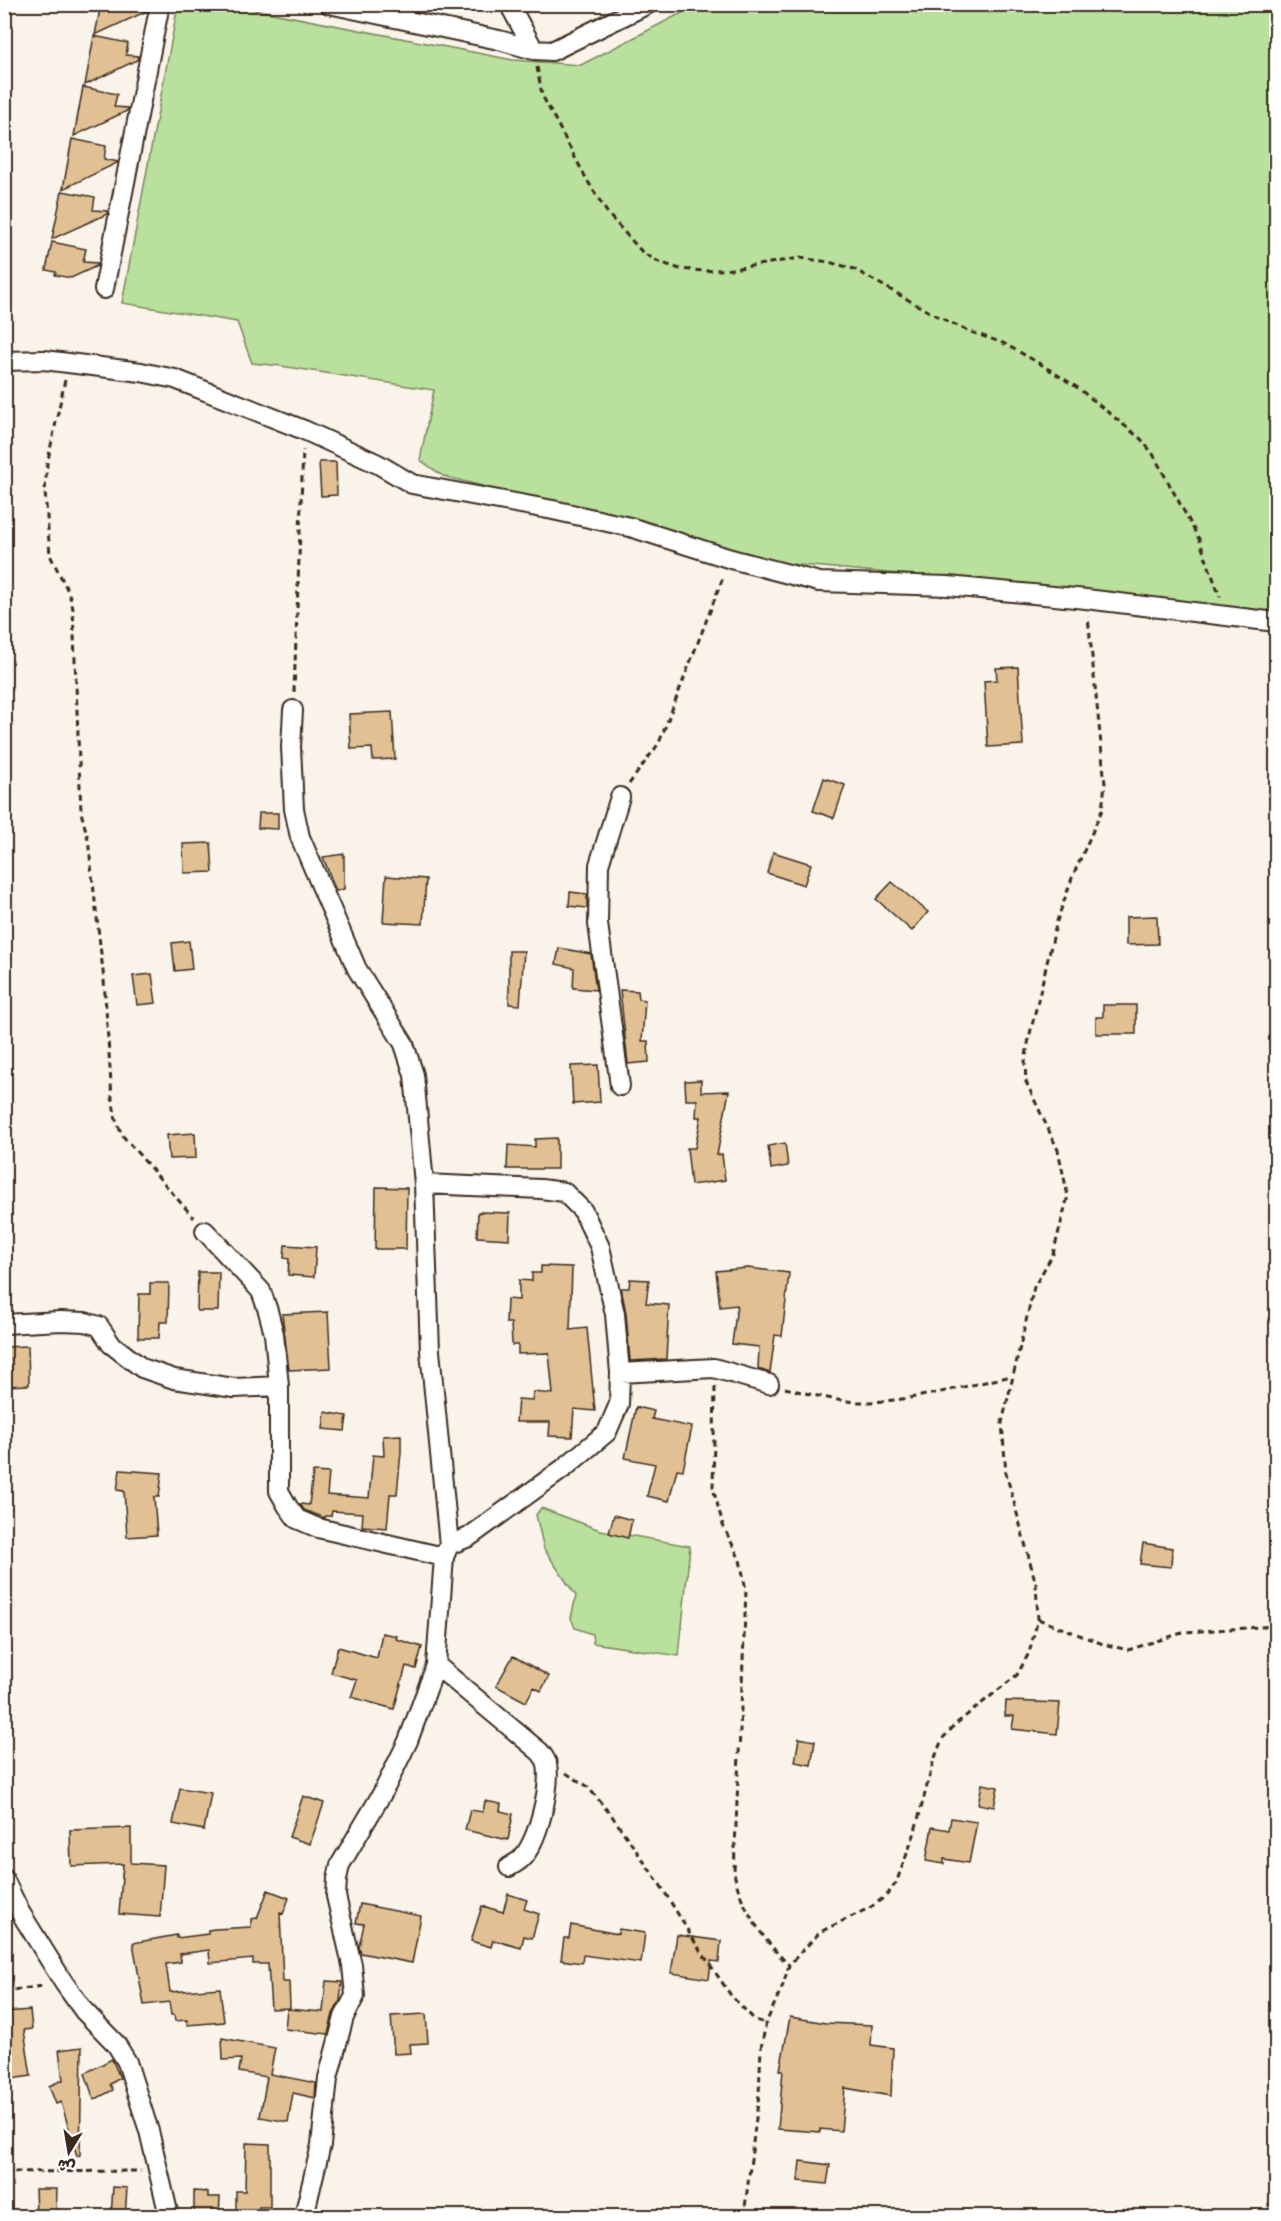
<svg xmlns="http://www.w3.org/2000/svg" width="1281" height="2221" viewBox="0 0 1281 2221" font-family="'Playpen Sans','Playpen Sans Arabic',sans-serif">
	<rect width="100%" height="100%" fill="#f9f3ea"/>
	<filter id="ink" filterUnits="userSpaceOnUse"><feTurbulence type="fractalNoise" baseFrequency=".0167" numOctaves="2"/><feDisplacementMap in="SourceGraphic" scale="12" xChannelSelector="R" yChannelSelector="G"/><feConvolveMatrix kernelMatrix="1 2 1 2 8 2 1 2 1" color-interpolation-filters="sRGB"/></filter>
	<g filter="url(#ink)">
		<path fill="#b9e09c" stroke="#7a855d" stroke-width="1.5" d="M 178,5 L 231,5 L 513,60 L 581,65 L 697,5 L 1276,5 L 1276,613 L 1108,593 L 790,564 L 443,476 L 420,460 L 434,390 L 281,366 L 252,363 L 237,322 L 122,303 Z
			M 541,1508 L 600,1530 L 690,1546 L 679,1656 L 593,1643 L 592,1634 L 575,1628 L 571,1618 L 576,1596 L 544,1549 L 536,1515 Z"/>
		<path fill="#e1c194" stroke="#3b2a1e" stroke-width="1.5" d="M 101,4 L 148,4 L 147,11 L 95,35 Z
			M 94,36 L 128,43 L 126,55 L 138,56 L 137,60 L 85,85 Z
			M 83,87 L 117,94 L 114,107 L 128,108 L 127,111 L 74,136 Z
			M 72,139 L 106,146 L 104,159 L 118,162 L 117,163 L 63,189 Z
			M 62,191 L 95,197 L 93,210 L 108,211 L 107,214 L 52,239 Z
			M 52,242 L 86,249 L 83,262 L 98,263 L 97,266 L 71,278 L 55,275 L 56,272 L 46,270 Z
			M 319,462 L 336,462 L 337,495 L 321,496 Z
			M 1018,667 L 1023,745 L 988,747 L 984,681 L 997,680 L 996,668 Z
			M 392,712 L 395,759 L 373,760 L 372,748 L 351,749 L 349,714 Z
			M 824,778 L 845,785 L 834,818 L 813,811 Z
			M 259,813 L 278,813 L 278,829 L 258,828 Z
			M 211,843 L 213,872 L 184,873 L 183,844 Z
			M 773,852 L 811,864 L 804,885 L 767,873 Z
			M 344,854 L 344,889 L 336,891 L 323,857 Z
			M 386,876 L 426,879 L 423,924 L 383,922 Z
			M 892,882 L 928,912 L 912,931 L 876,899 Z
			M 570,892 L 587,894 L 587,908 L 569,906 Z
			M 1157,916 L 1158,944 L 1126,945 L 1126,917 Z
			M 189,941 L 192,969 L 175,971 L 172,943 Z
			M 559,948 L 591,954 L 596,990 L 573,988 L 574,968 L 556,964 Z
			M 509,951 L 524,951 L 520,1005 L 509,1004 Z
			M 152,974 L 156,1003 L 137,1005 L 133,976 Z
			M 620,990 L 638,991 L 639,999 L 645,1000 L 642,1041 L 648,1041 L 649,1062 L 628,1064 Z
			M 1103,1005 L 1136,1005 L 1136,1034 L 1096,1034 L 1096,1017 L 1103,1017 Z
			M 598,1065 L 600,1102 L 573,1104 L 571,1066 Z
			M 701,1080 L 701,1092 L 729,1091 L 717,1155 L 722,1154 L 725,1180 L 691,1185 L 687,1148 L 695,1148 L 701,1117 L 696,1117 L 697,1100 L 686,1100 L 685,1081 Z
			M 195,1133 L 196,1158 L 169,1159 L 167,1135 Z
			M 557,1138 L 557,1169 L 507,1169 L 508,1145 L 535,1147 L 535,1139 Z
			M 785,1143 L 788,1166 L 771,1169 L 768,1146 Z
			M 376,1187 L 407,1188 L 406,1249 L 375,1249 Z
			M 478,1212 L 510,1213 L 509,1239 L 477,1237 Z
			M 285,1245 L 316,1247 L 314,1277 L 288,1275 L 289,1259 L 284,1258 Z
			M 541,1266 L 572,1267 L 570,1330 L 587,1328 L 595,1411 L 574,1409 L 572,1437 L 549,1436 L 550,1422 L 516,1422 L 518,1399 L 532,1400 L 533,1392 L 553,1394 L 549,1353 L 518,1354 L 518,1345 L 512,1345 L 511,1323 L 506,1323 L 507,1299 L 519,1300 L 519,1280 L 532,1281 L 532,1273 L 541,1273 Z
			M 748,1268 L 789,1273 L 782,1336 L 775,1335 L 770,1373 L 758,1369 L 759,1347 L 732,1344 L 737,1305 L 720,1307 L 716,1271 Z
			M 198,1272 L 219,1272 L 218,1311 L 197,1311 Z
			M 630,1279 L 649,1280 L 646,1303 L 669,1305 L 666,1359 L 630,1361 L 626,1313 L 621,1288 L 629,1288 Z
			M 150,1283 L 169,1283 L 168,1322 L 160,1322 L 159,1338 L 138,1338 L 139,1294 L 150,1294 Z
			M 328,1312 L 331,1368 L 289,1370 L 282,1314 Z
			M 28,1346 L 29,1385 L 4,1386 L 4,1347 Z
			M 636,1407 L 654,1411 L 652,1419 L 692,1427 L 683,1470 L 677,1469 L 669,1501 L 647,1496 L 655,1464 L 625,1458 Z
			M 325,1412 L 347,1416 L 345,1431 L 323,1429 Z
			M 401,1435 L 401,1452 L 397,1494 L 390,1494 L 387,1528 L 362,1526 L 363,1513 L 332,1511 L 331,1516 L 325,1516 L 325,1518 L 304,1510 L 300,1504 L 309,1505 L 313,1472 L 329,1473 L 327,1495 L 369,1498 L 373,1455 L 384,1456 L 383,1436 Z
			M 120,1470 L 162,1473 L 159,1497 L 154,1497 L 157,1535 L 127,1537 L 124,1491 L 117,1490 Z
			M 614,1515 L 632,1520 L 628,1538 L 609,1533 Z
			M 1143,1543 L 1172,1548 L 1171,1567 L 1140,1564 Z
			M 382,1633 L 397,1636 L 396,1639 L 422,1647 L 416,1669 L 406,1666 L 394,1709 L 351,1697 L 357,1680 L 331,1673 L 338,1647 L 377,1658 Z
			M 513,1656 L 549,1676 L 541,1691 L 534,1687 L 526,1702 L 496,1686 Z
			M 1006,1701 L 1060,1703 L 1057,1734 L 1012,1729 L 1014,1716 L 1005,1716 Z
			M 799,1738 L 815,1741 L 811,1765 L 795,1762 Z
			M 982,1784 L 998,1787 L 994,1807 L 978,1804 Z
			M 180,1788 L 211,1793 L 204,1830 L 173,1824 Z
			M 303,1796 L 324,1803 L 310,1844 L 289,1837 Z
			M 485,1801 L 501,1804 L 500,1811 L 513,1814 L 508,1840 L 465,1830 L 470,1810 L 483,1812 Z
			M 951,1818 L 977,1822 L 969,1863 L 944,1859 L 944,1864 L 926,1861 L 932,1827 L 949,1830 Z
			M 131,1828 L 131,1863 L 164,1865 L 160,1917 L 119,1914 L 123,1864 L 71,1866 L 70,1830 Z
			M 268,1890 L 289,1898 L 283,1914 L 280,1913 L 283,1982 L 289,1982 L 290,2008 L 271,2009 L 268,1964 L 253,1964 L 253,1959 L 210,1963 L 209,1950 L 180,1954 L 181,1962 L 166,1964 L 170,1992 L 220,1988 L 224,2022 L 187,2025 L 187,2020 L 175,2021 L 174,2015 L 171,2015 L 169,2002 L 144,2005 L 133,1943 L 177,1935 L 177,1938 L 208,1934 L 208,1930 L 215,1929 L 251,1927 L 251,1919 L 257,1918 Z
			M 508,1894 L 527,1900 L 524,1909 L 539,1914 L 532,1938 L 524,1936 L 521,1948 L 493,1940 L 491,1947 L 471,1941 L 482,1906 L 503,1912 Z
			M 360,1904 L 421,1916 L 412,1963 L 361,1953 L 359,1947 L 364,1924 L 356,1923 Z
			M 571,1925 L 618,1934 L 619,1929 L 645,1933 L 641,1963 L 583,1955 L 582,1963 L 561,1960 L 564,1938 L 569,1938 Z
			M 677,1935 L 721,1941 L 719,1962 L 711,1961 L 709,1979 L 671,1973 Z
			M 326,1981 L 342,1982 L 340,2001 L 333,2014 L 328,2034 L 285,2029 L 287,2009 L 323,2012 Z
			M 30,2010 L 32,2029 L 24,2030 L 31,2076 L 4,2080 L 4,2012 Z
			M 426,2014 L 428,2043 L 410,2044 L 411,2053 L 394,2054 L 391,2016 Z
			M 790,2017 L 826,2023 L 872,2025 L 871,2045 L 893,2048 L 891,2096 L 845,2088 L 841,2131 L 820,2129 L 820,2132 L 778,2129 L 783,2070 L 780,2070 Z
			M 222,2038 L 275,2048 L 270,2074 L 316,2083 L 315,2098 L 293,2093 L 288,2122 L 260,2117 L 267,2077 L 239,2072 L 241,2059 L 223,2060 Z
			M 82,2047 L 80,2155 L 77,2156 L 61,2102 L 56,2104 L 49,2086 L 63,2080 L 59,2050 Z
			M 112,2059 L 120,2078 L 110,2084 L 113,2090 L 94,2100 L 85,2073 Z
			M 246,2143 L 270,2144 L 270,2207 L 259,2207 L 259,2211 L 236,2211 L 236,2191 L 245,2191 Z
			M 800,2161 L 830,2165 L 827,2184 L 798,2181 Z
			M 113,2187 L 127,2188 L 125,2217 L 111,2217 Z
			M 35,2189 L 57,2189 L 56,2213 L 36,2213 Z
			M 194,2191 L 208,2192 L 208,2197 L 220,2197 L 219,2217 L 194,2217 Z"/>
		<g fill="none" stroke-linecap="round" stroke-linejoin="round">
			<defs>
				<path id="minor" d="M 329,4 L 499,40 L 534,50 L 552,51 L 648,4
					M 509,4 L 534,50
					M 104,289 L 160,4
					M 4,361 L 44,360 L 141,372 L 175,379 L 304,430 L 378,464 L 412,484 L 553,510 L 630,527 L 731,559 L 819,582 L 948,586 L 1086,599 L 1276,622
					M 293,710 L 291,747 L 294,809 L 300,837 L 357,969 L 404,1044 L 414,1075 L 424,1184 L 430,1351 L 449,1545 L 444,1557 L 436,1665 L 408,1741 L 383,1792 L 340,1865 L 337,1879 L 336,1896 L 352,1965 L 355,1996 L 344,2017 L 328,2078 L 321,2145 L 304,2216
					M 620,797 L 599,865 L 598,924 L 620,1086
					M 424,1184 L 541,1189 L 564,1192 L 583,1211 L 600,1247 L 615,1314 L 620,1373 L 619,1404 L 607,1432 L 564,1468 L 469,1537 L 449,1545
					M 205,1231 L 261,1291 L 268,1311 L 274,1334 L 279,1386 L 279,1491 L 288,1507 L 297,1519 L 318,1528 L 444,1557
					M 4,1324 L 61,1321 L 85,1322 L 99,1326 L 111,1344 L 142,1368 L 174,1379 L 234,1388 L 279,1386
					M 620,1373 L 714,1368 L 769,1384
					M 436,1665 L 540,1752 C 543,1756 546,1759 547,1764 C 551,1788 538,1842 521,1859 C 518,1862 512,1865 509,1867
					M 4,1879 L 20,1912 L 64,1983 L 84,2011 L 116,2044 L 127,2062 L 149,2131 L 169,2216"/>
			</defs>
			<use href="#minor" stroke="#3b2a1e" stroke-width="22"/>
			<path stroke="#3b2a1e" stroke-width="3" stroke-dasharray="6 4.5" stroke-linecap="butt" d="M 537,67 L 542,95 L 587,180 L 608,214 L 643,253 L 659,262 L 680,269 L 703,271 L 733,269 L 800,258 L 829,262 L 854,269 L 933,314 L 968,331 L 1003,343 L 1039,363 L 1078,388 L 1141,439 L 1153,454 L 1199,539 L 1220,597
				M 65,380 L 47,464 L 45,492 L 50,555 L 69,593 L 73,609 L 81,812 L 88,839 L 104,980 L 112,1098 L 116,1120 L 122,1135 L 194,1218
				M 294,692 L 303,450
				M 629,784 L 659,743 L 724,575
				M 715,1387 L 713,1488 L 723,1525 L 740,1560 L 746,1590 L 734,1872 C 740,1907 764,1941 789,1965
				M 785,1388 C 810,1394 837,1402 862,1402 C 911,1402 964,1386 1012,1376
				M 1038,1619 L 1103,1644 L 1128,1650 L 1185,1632 L 1276,1626
				M 566,1773 L 587,1786 L 612,1816 L 661,1886 L 696,1944 L 732,1997 L 755,2020 L 766,2023
				M 4,1991 L 44,1986
				M 4,2172 L 141,2171
				M 744,2216 L 759,2094 L 761,2048 L 766,2023 L 783,1985 L 789,1965 L 820,1932 L 871,1907 L 886,1896 L 896,1883 L 914,1835 L 933,1763 L 942,1739 L 957,1723 L 1017,1675 L 1029,1653 L 1038,1619 L 1036,1584 L 1006,1473 L 1002,1423 L 1034,1287 L 1053,1254 L 1068,1196 L 1058,1150 L 1026,1082 L 1025,1062 L 1029,1038 L 1057,921 L 1072,878 L 1102,810 L 1105,784 L 1088,617"/>
			<use href="#minor" stroke="#fff" stroke-width="18"/>
		</g>
	</g>
	<rect width="1281" height="2221" fill="none" stroke="#fff" stroke-width="24"/>
	<rect x="12" y="12" width="1257" height="2197" fill="none" stroke="#3b2a1e" stroke-width="2" filter="url(#ink)"/>
	<g transform="translate(69 2152) rotate(191)" stroke="#ffffff" stroke-width="4.5" paint-order="stroke">
	<path d="M0-4.5L10 22L0 15L-10 22Z" fill="#3b2a1e"/>
	<text y="-9" font-size="16" font-weight="bold" text-anchor="middle" fill="#3b2a1e">ش</text>
	</g>
</svg>
